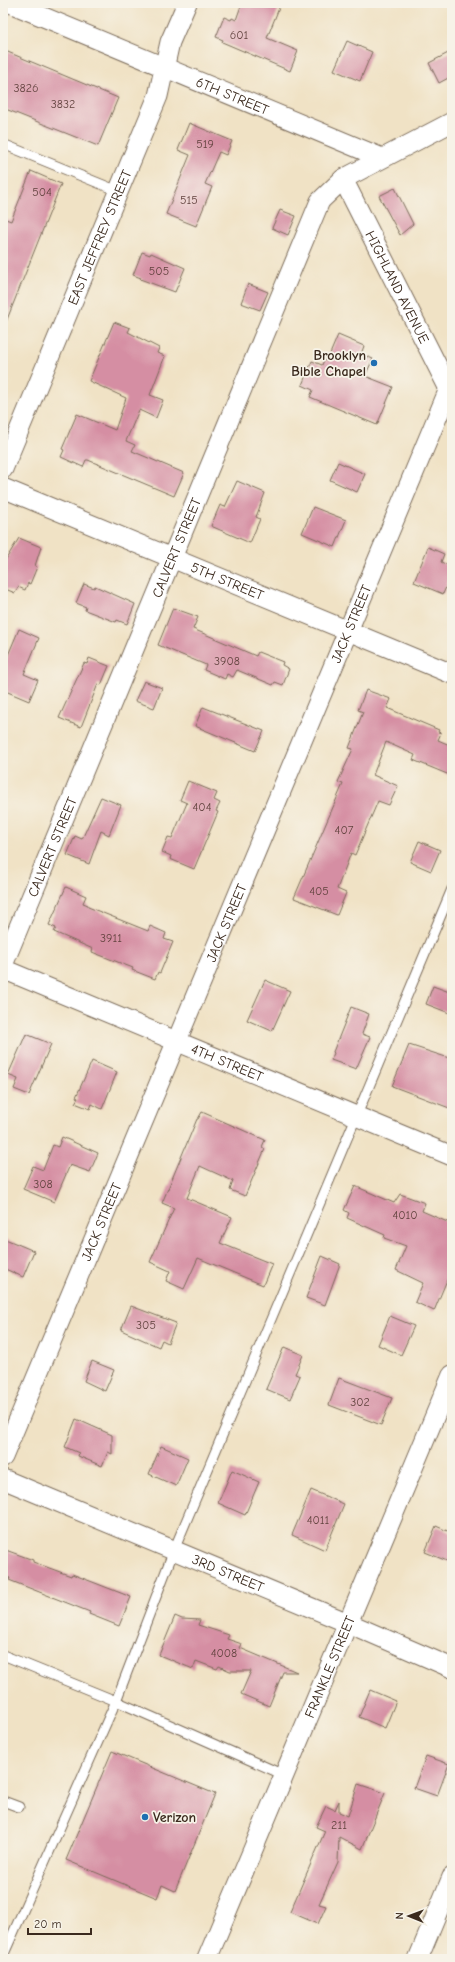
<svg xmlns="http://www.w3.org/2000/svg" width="455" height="1962" viewBox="0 0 455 1962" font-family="'Comic Neue',sans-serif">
	<rect width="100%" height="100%" fill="#f7f3e8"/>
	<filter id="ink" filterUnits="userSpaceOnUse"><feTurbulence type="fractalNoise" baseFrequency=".025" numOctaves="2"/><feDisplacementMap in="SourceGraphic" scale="8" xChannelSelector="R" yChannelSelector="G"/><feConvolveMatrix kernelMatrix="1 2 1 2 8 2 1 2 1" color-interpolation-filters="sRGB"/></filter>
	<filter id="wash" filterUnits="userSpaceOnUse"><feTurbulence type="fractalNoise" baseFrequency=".012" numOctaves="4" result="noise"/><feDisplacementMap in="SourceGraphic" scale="16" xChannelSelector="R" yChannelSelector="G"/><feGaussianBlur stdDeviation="0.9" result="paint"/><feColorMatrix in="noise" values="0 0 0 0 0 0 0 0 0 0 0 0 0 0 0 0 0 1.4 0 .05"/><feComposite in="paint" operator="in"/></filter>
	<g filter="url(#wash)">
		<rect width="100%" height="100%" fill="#f0e2c5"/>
		<g id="blocks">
			<path fill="#d58ea3" d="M 242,3 L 281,3 L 267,38 L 298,51 L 290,71 L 222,42 L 223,40 L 216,37 L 224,17 L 231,20 L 232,18 L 236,20 Z
				M 347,41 L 372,52 L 360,81 L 334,70 Z
				M 3,50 L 118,98 L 98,146 L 3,108 Z
				M 452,51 L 452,76 L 439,83 L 429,63 Z
				M 189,123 L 232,141 L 226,155 L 219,152 L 205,184 L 212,187 L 196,226 L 166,214 L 190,155 L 178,150 Z
				M 31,171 L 61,184 L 4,327 L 3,218 L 11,221 Z
				M 395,188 L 413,224 L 400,235 L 379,196 Z
				M 280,210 L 296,216 L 288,235 L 272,228 Z
				M 142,252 L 150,255 L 151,253 L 185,268 L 175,292 L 140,279 L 141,278 L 133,275 Z
				M 248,284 L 268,292 L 260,310 L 241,303 Z
				M 114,322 L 130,328 L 128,332 L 159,348 L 157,353 L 165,356 L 150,395 L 163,400 L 156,418 L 139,410 L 126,441 L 135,445 L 132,451 L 184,473 L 174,496 L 88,460 L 86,460 L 83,467 L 61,457 L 64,450 L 62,449 L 77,414 L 115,430 L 126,398 L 89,381 Z
				M 338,335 L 364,346 L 361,354 L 373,359 L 365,376 L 393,387 L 377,425 L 310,397 L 313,390 L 302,385 L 312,361 L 322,365 L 324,360 L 327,361 Z
				M 338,462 L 365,474 L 357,492 L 330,480 Z
				M 237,481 L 265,493 L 256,517 L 260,519 L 250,543 L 211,526 L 220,505 L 225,507 Z
				M 313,507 L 346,520 L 335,547 L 302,533 Z
				M 19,538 L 41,547 L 35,566 L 37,567 L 30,584 L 28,583 L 25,590 L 18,587 L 15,593 L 3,588 L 3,564 Z
				M 428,547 L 444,554 L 441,562 L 452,567 L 452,573 L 443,594 L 414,582 Z
				M 84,584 L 94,588 L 95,586 L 135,604 L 127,624 L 117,620 L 116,622 L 85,610 L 86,607 L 76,603 Z
				M 173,608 L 198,617 L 193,629 L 256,656 L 258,652 L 283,662 L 282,665 L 289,669 L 283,685 L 275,682 L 273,685 L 237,670 L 233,677 L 227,674 L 225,679 L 204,670 L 206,665 L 158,645 Z
				M 19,629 L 39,638 L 24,674 L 38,680 L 29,701 L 3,690 L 3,667 Z
				M 89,658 L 109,666 L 101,685 L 98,684 L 81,727 L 59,718 L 84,663 L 87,664 Z
				M 144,681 L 162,688 L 154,708 L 135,701 Z
				M 366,690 L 391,699 L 387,708 L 439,730 L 438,732 L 441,733 L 438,740 L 452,746 L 452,776 L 413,760 L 415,755 L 386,742 L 373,775 L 398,786 L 389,805 L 378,801 L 355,855 L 351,853 L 337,889 L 346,893 L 337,915 L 294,898 L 343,784 L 338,782 L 353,749 L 349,748 L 363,712 L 358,710 Z
				M 203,707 L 264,731 L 255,751 L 195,726 Z
				M 188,781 L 217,793 L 214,800 L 220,803 L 216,811 L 218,812 L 194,869 L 170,859 L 171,856 L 162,852 L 168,837 L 172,838 L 187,803 L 180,800 Z
				M 101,797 L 121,805 L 109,835 L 101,831 L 89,864 L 67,855 L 75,836 L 82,839 Z
				M 419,841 L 440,850 L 431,871 L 410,862 Z
				M 66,887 L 86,896 L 83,903 L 88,905 L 88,907 L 148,931 L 150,926 L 166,933 L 164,939 L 173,942 L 160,973 L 158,972 L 155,979 L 132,970 L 133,968 L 92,952 L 93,949 L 54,932 L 56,928 L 49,925 Z
				M 265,980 L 290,991 L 272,1031 L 247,1020 Z
				M 433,986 L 452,993 L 452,1014 L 426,1004 Z
				M 351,1007 L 369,1014 L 362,1034 L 370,1037 L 356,1069 L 331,1060 L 334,1053 L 333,1052 Z
				M 26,1034 L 51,1044 L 29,1095 L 14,1089 L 18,1079 L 8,1075 Z
				M 409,1045 L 452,1059 L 452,1109 L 392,1086 Z
				M 92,1061 L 117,1072 L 102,1109 L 92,1104 L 90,1109 L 75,1103 L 78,1098 L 76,1097 Z
				M 202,1112 L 265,1140 L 262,1147 L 265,1149 L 245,1196 L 230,1190 L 233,1181 L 200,1166 L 187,1198 L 232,1217 L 220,1243 L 272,1264 L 263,1285 L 198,1258 L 184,1289 L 166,1281 L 170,1271 L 150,1262 L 174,1208 L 162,1203 L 197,1119 L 198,1119 Z
				M 62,1137 L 98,1153 L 90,1172 L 70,1165 L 54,1202 L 23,1189 L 33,1166 L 43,1170 L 53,1145 L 58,1147 Z
				M 355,1186 L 394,1203 L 400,1194 L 425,1203 L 422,1211 L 452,1224 L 452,1268 L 434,1311 L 415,1302 L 423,1283 L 396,1270 L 406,1246 L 384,1238 L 385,1235 L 347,1218 L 349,1213 L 344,1210 Z
				M 3,1238 L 34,1251 L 23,1277 L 3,1268 Z
				M 322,1256 L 340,1264 L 325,1305 L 306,1298 Z
				M 131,1306 L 176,1323 L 168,1343 L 162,1340 L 159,1347 L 121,1330 Z
				M 390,1316 L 414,1326 L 401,1355 L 378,1345 Z
				M 284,1347 L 303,1355 L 295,1374 L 300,1376 L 290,1399 L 266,1389 Z
				M 92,1361 L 114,1370 L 105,1391 L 84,1381 Z
				M 339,1378 L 392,1398 L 381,1425 L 329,1405 Z
				M 76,1419 L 112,1435 L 112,1454 L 108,1452 L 102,1466 L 78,1456 L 79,1453 L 65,1447 Z
				M 161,1446 L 188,1458 L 176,1486 L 149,1474 Z
				M 232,1470 L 259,1482 L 245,1515 L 218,1503 Z
				M 311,1490 L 344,1504 L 325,1550 L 292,1535 Z
				M 436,1526 L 452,1533 L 452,1563 L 425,1552 Z
				M 3,1549 L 33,1560 L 33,1562 L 71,1576 L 72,1574 L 131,1597 L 119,1626 L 89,1614 L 90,1612 L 9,1580 L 10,1578 L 3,1576 Z
				M 175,1616 L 182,1619 L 200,1620 L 198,1625 L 229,1635 L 227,1639 L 242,1644 L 240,1648 L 297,1672 L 283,1672 L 269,1706 L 241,1694 L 251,1671 L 230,1671 L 219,1666 L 217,1669 L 196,1661 L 193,1669 L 159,1655 Z
				M 370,1690 L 396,1701 L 385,1728 L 359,1717 Z
				M 112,1751 L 215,1794 L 175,1891 L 162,1885 L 157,1898 L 66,1860 Z
				M 426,1756 L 449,1764 L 437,1796 L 414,1788 Z
				M 358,1784 L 385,1793 L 362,1849 L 339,1837 L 338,1862 L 319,1904 L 326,1906 L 318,1924 L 290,1912 L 325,1831 L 316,1827 L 326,1806 L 335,1810 L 339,1801 L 339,1812 L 348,1816 Z"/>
		</g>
	</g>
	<g filter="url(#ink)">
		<use href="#blocks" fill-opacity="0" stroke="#7a6a58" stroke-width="1"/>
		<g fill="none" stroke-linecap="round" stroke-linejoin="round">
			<defs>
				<path id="service" d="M 3,144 L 118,191
					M 3,1655 L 116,1701 L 284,1775
					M 3,1801 L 19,1807
					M 3,1956 L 116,1701 L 174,1550 L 452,889"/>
				<g id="minor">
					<path id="s1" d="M 10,3 L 382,158"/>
					<path id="s2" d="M 343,179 L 452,395"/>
					<path id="s3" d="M 3,469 L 158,96 L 170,42 L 187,3"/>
					<path id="s4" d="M 3,488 L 452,674"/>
					<path id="s5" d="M 3,965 L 320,201 L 343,179 L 452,122"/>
					<path id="s6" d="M 3,969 L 452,1156"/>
					<path id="s7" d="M 3,1457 L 449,389"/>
					<path id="s8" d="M 3,1479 L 348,1623 L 452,1668"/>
					<path id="s9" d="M 207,1959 L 452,1375"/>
					<path d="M 418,1959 L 452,1877"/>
				</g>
			</defs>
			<use href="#service" stroke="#7a6a58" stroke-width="11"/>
			<use href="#minor" stroke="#7a6a58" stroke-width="21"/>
			<use href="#service" stroke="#fff" stroke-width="9"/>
			<use href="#minor" stroke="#fff" stroke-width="19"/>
		</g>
	</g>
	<g fill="#1f6fb2" stroke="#f7f3e8" stroke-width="1.5">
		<circle cx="374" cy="363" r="4"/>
		<circle cx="145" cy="1817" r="4"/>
	</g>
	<g text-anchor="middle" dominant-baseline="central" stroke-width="3.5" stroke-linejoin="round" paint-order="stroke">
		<g font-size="12" fill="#62433f">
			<text x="239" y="35">601</text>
			<text x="26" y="88">3826</text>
			<text x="63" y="104">3832</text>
			<text x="205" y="144">519</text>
			<text x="42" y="192">504</text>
			<text x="189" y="200">515</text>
			<text x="159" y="271">505</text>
			<text x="227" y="661">3908</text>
			<text x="202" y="807">404</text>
			<text x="344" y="830">407</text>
			<text x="319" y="891">405</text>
			<text x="111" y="938">3911</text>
			<text x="43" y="1184">308</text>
			<text x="405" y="1215">4010</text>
			<text x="146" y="1325">305</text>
			<text x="360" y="1402">302</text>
			<text x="318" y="1520">4011</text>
			<text x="224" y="1653">4008</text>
			<text x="339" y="1825">211</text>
		</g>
		<g font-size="14" fill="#3b2a1e" stroke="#f7f3e8">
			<text stroke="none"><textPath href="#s1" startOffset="241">6TH STREET</textPath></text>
			<text stroke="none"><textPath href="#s3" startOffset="251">EAST JEFFREY STREET</textPath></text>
			<text stroke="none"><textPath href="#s2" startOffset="121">HIGHLAND AVENUE</textPath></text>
			<text stroke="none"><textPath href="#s5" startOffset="452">CALVERT STREET</textPath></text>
			<text stroke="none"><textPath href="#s4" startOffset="243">5TH STREET</textPath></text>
			<text stroke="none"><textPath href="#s7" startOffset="903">JACK STREET</textPath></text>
			<text stroke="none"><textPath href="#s5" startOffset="128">CALVERT STREET</textPath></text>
			<text stroke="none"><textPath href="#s7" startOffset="579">JACK STREET</textPath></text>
			<text stroke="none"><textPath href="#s6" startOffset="243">4TH STREET</textPath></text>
			<text stroke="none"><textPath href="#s7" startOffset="255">JACK STREET</textPath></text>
			<text stroke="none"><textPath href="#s8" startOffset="244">3RD STREET</textPath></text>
			<text stroke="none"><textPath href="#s9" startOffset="317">FRANKLE STREET</textPath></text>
		</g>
		<g font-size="14" font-weight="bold" fill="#3b2a1e" stroke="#f7f3e8" text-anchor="end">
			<text x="366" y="355">Brooklyn<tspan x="366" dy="16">Bible Chapel</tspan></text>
			<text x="153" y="1817" text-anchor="start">Verizon</text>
		</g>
	</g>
	<rect width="455" height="1962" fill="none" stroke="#f7f3e8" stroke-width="16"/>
	<g transform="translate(409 1916) rotate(271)" stroke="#f7f3e8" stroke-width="3" paint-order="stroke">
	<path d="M0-3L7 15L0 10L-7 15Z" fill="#3b2a1e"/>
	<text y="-6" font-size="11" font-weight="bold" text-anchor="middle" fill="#3b2a1e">N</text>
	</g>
	<path d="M28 1928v6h63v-6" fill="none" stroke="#3b2a1e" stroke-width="2"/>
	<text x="34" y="1928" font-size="12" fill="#3b2a1e" stroke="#f7f3e8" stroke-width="3" paint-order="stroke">20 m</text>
</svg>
